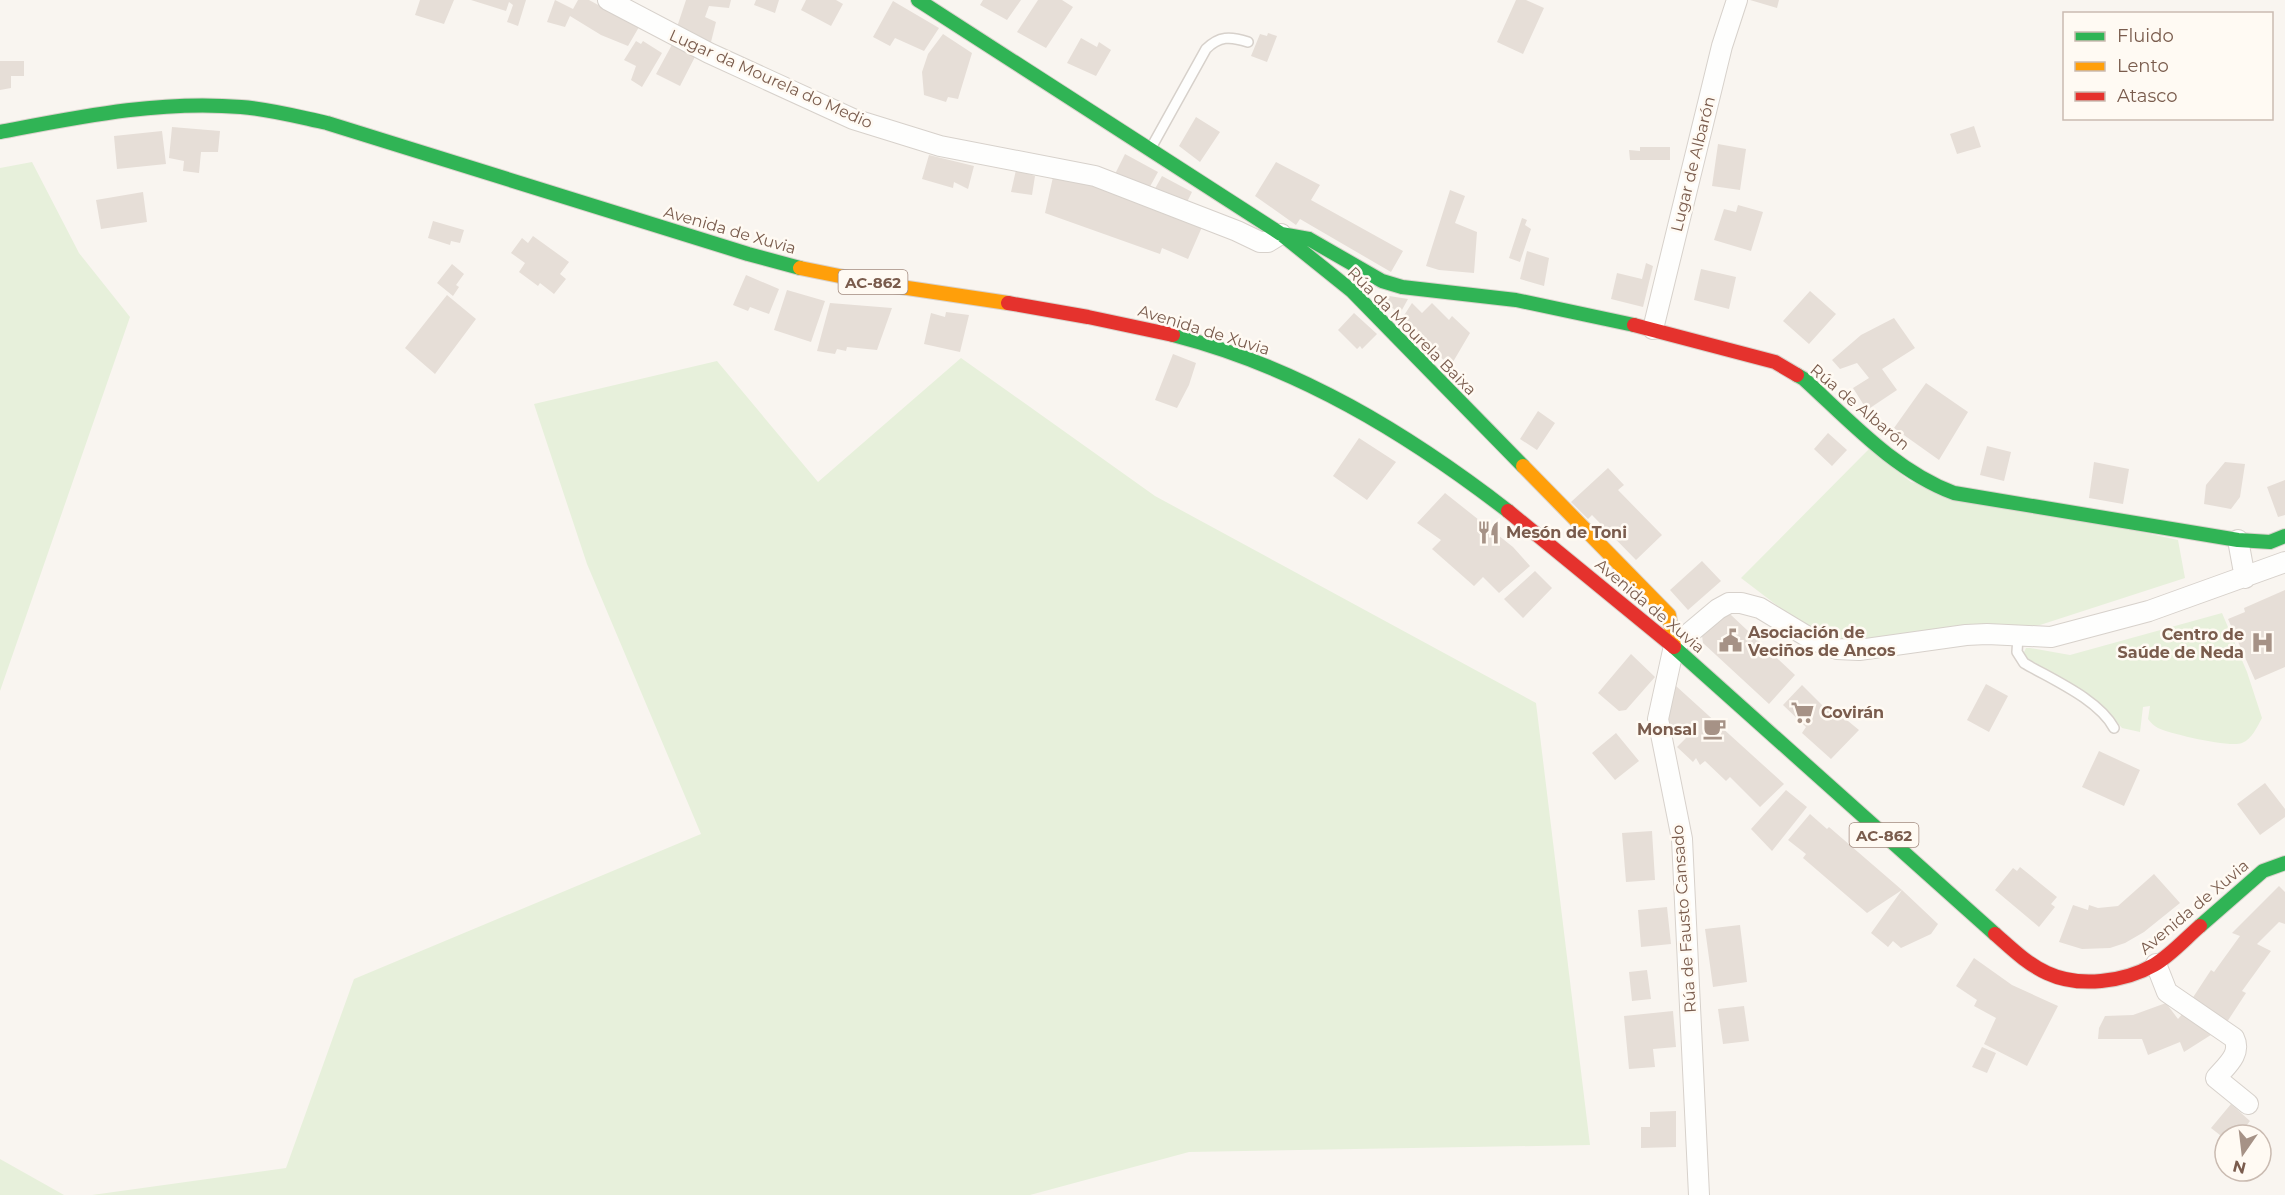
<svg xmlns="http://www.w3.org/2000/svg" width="2285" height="1195" viewBox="0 0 2285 1195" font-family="Montserrat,sans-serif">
	<rect width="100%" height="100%" fill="#f9f5f0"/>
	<path fill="#e7f0db" d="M 32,162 L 79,253 L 130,317 L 0,691 L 0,168 Z
		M 961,358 L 1155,496 L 1536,703 L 1590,1145 L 1189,1152 L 1030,1195 L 92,1195 L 286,1168 L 354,979 L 701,834 L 587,564 L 534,404 L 717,361 L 818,482 Z
		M 1869,449 L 1911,482 L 2178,540 L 2185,578 L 2040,625 L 2019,628 L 1869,641 L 1843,639 L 1818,632 L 1800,623 L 1741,578 Z
		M 2222,613 L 2247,672 L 2262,718 C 2257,727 2252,739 2242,743 C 2230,748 2171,734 2158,728 C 2154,726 2151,723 2148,719 L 2150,706 L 2143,707 L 2140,732 L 2122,728 L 2106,709 L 2092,699 L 2033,664 L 2023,654 L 2026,648 L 2030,648 L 2070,655 Z
		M 0,1159 L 64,1195 L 0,1195 Z"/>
	<path fill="#e6ded7" d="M 420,0 L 454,0 L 444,24 L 415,15 Z
		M 471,0 L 526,0 L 518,26 L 507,22 L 513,5 L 509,2 L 506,11 Z
		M 555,0 L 573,9 L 578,0 L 589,0 L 639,27 L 628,46 L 601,35 L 570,16 L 565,27 L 547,22 Z
		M 686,0 L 731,0 L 729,8 L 709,6 L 705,17 L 716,22 L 711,42 L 698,39 L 677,27 Z
		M 756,0 L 779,0 L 775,13 L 754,5 Z
		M 806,0 L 836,0 L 843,4 L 831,26 L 801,10 Z
		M 983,0 L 1021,0 L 1007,20 L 980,5 Z
		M 1038,0 L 1062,0 L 1073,7 L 1046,48 L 1017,32 Z
		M 1516,0 L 1526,0 L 1544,8 L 1523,54 L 1497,42 Z
		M 1750,0 L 1779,0 L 1777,8 Z
		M 893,1 L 939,28 L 924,51 L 895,38 L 890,46 L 873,37 Z
		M 1268,33 L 1277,36 L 1267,62 L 1251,56 L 1260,34 L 1267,36 Z
		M 943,34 L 972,53 L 958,99 L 948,97 L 946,102 L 924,95 L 922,72 L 928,54 Z
		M 1081,38 L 1097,47 L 1099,42 L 1111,50 L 1096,76 L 1067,63 Z
		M 636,41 L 641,44 L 643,41 L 662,53 L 642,87 L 631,80 L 636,66 L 624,60 Z
		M 674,41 L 697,53 L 680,86 L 656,74 Z
		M 0,61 L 24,61 L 24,76 L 11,76 L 11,88 L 0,90 Z
		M 1196,117 L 1220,132 L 1200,162 L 1179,146 Z
		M 1974,126 L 1981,147 L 1957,154 L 1950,134 Z
		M 172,127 L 220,131 L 218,152 L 201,152 L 199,173 L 183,171 L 184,161 L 169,158 Z
		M 162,131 L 166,164 L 117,169 L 114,136 Z
		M 1718,144 L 1746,149 L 1740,190 L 1712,186 Z
		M 1640,147 L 1670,147 L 1670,160 L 1630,160 L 1629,150 L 1640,151 Z
		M 1125,154 L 1158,172 L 1147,192 L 1113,178 Z
		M 929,155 L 974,166 L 968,189 L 954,182 L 953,188 L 922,179 Z
		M 1276,162 L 1320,185 L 1311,200 L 1403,251 L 1391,272 L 1300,219 L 1296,225 L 1255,196 Z
		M 1016,170 L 1035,176 L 1032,195 L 1011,192 Z
		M 1162,176 L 1192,192 L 1185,206 L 1152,194 Z
		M 1053,177 L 1080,179 L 1202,227 L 1188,259 L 1162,248 L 1160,254 L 1045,213 Z
		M 1450,190 L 1465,196 L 1455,223 L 1477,232 L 1474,273 L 1439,270 L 1426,266 Z
		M 143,192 L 147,222 L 101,229 L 96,200 Z
		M 1738,205 L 1763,212 L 1751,251 L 1714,240 L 1724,209 L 1736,212 Z
		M 1522,218 L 1527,220 L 1525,225 L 1531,229 L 1520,262 L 1509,258 Z
		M 433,221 L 464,230 L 460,243 L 451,241 L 450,245 L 428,238 Z
		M 533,236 L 569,262 L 560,274 L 566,279 L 554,294 L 540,283 L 538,286 L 519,272 L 525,263 L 511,253 L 522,238 L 528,243 Z
		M 1527,251 L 1549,258 L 1544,286 L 1520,279 Z
		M 1646,263 L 1653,266 L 1643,307 L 1611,299 L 1617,273 L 1642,279 Z
		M 452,264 L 464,274 L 456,285 L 459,287 L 453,296 L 437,283 Z
		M 1701,269 L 1736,277 L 1729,309 L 1694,300 Z
		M 746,275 L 779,289 L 769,314 L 750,307 L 748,311 L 733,305 Z
		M 787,290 L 825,301 L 811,342 L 774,330 Z
		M 1810,291 L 1836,314 L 1809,344 L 1783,321 Z
		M 447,295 L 476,319 L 435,374 L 405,348 Z
		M 1383,295 L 1408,299 L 1398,317 L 1392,314 L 1394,309 L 1385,304 Z
		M 830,303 L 892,308 L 877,350 L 847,347 L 846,351 L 837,349 L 835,354 L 817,351 Z
		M 1412,303 L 1422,313 L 1432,303 L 1449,320 L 1452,316 L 1470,333 L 1450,367 L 1403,317 Z
		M 946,312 L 969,315 L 960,352 L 924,344 L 931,313 L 945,317 Z
		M 1354,313 L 1377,334 L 1362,349 L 1360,346 L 1357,349 L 1338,330 Z
		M 1894,318 L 1915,348 L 1882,369 L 1897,390 L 1867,410 L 1853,388 L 1869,378 L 1857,363 L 1840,369 L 1832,360 L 1861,335 Z
		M 1173,354 L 1196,363 L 1189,385 L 1177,408 L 1155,400 Z
		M 1926,383 L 1968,412 L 1939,460 L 1894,428 Z
		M 1538,411 L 1555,423 L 1537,450 L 1520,439 Z
		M 1828,433 L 1847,450 L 1832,466 L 1814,449 Z
		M 1359,438 L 1396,462 L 1367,500 L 1333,476 Z
		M 1987,446 L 2011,452 L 2004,481 L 1980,475 Z
		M 2094,462 L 2129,469 L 2123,504 L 2089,498 Z
		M 2225,462 L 2245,464 L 2240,497 L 2231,509 L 2204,504 L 2206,485 Z
		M 1608,468 L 1624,485 L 1618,490 L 1662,535 L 1636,560 L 1592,515 L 1588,519 L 1571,502 Z
		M 2285,480 L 2285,515 L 2278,517 L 2267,487 Z
		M 1445,493 L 1513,547 L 1530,566 L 1499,593 L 1483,577 L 1474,586 L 1432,549 L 1441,540 L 1417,523 Z
		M 1702,561 L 1721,581 L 1688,610 L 1670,590 Z
		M 1535,571 L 1552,588 L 1523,618 L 1504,599 Z
		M 2285,590 L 2285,667 L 2255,680 L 2228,619 L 2245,612 L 2244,608 Z
		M 1723,615 L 1731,615 L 1795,675 L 1769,704 L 1703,643 L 1702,636 Z
		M 1631,654 L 1655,677 L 1626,710 L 1619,711 L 1598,693 Z
		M 1986,684 L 2008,696 L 1989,732 L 1967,720 Z
		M 1802,685 L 1825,708 L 1848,721 L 1859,730 L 1831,759 L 1802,733 L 1806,727 L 1783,705 Z
		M 1676,686 L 1784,784 L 1760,807 L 1730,777 L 1726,781 L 1705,761 L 1700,765 L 1696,758 L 1693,762 L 1677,747 L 1686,738 L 1674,727 L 1665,735 L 1667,706 Z
		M 1616,733 L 1639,761 L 1615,780 L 1592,753 Z
		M 2099,751 L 2140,770 L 2124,806 L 2082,787 Z
		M 2265,783 L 2285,809 L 2285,817 L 2260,835 L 2237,804 Z
		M 1786,790 L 1807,807 L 1772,851 L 1751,829 Z
		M 1810,814 L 1827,829 L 1829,827 L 1902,890 L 1867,913 L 1803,858 L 1806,854 L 1788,840 Z
		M 1652,831 L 1655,880 L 1626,882 L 1622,833 Z
		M 2020,867 L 2057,897 L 2051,904 L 2055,907 L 2039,927 L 1995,890 L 2013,868 L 2017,871 Z
		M 2154,874 L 2180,903 L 2144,932 L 2125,943 L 2110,948 L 2082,949 L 2059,942 L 2073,905 L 2088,910 L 2089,905 L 2098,908 L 2118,906 Z
		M 2279,886 L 2285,892 L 2285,924 L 2279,922 L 2257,944 L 2271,951 L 2242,991 L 2246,993 L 2225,1025 L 2190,1002 L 2211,970 L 2214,972 L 2240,936 L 2232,933 Z
		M 1902,890 L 1938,924 L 1931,934 L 1901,948 L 1893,941 L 1888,947 L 1871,933 Z
		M 1667,907 L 1671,944 L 1641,947 L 1638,910 Z
		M 1740,925 L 1747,982 L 1713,987 L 1705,929 Z
		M 1974,958 L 2012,985 L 2058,1006 L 2027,1066 L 1984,1044 L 1996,1018 L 1974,1006 L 1977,1000 L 1956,986 Z
		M 1647,970 L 1651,999 L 1632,1001 L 1629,972 Z
		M 2166,1003 L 2178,1019 L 2184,1012 L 2214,1033 L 2184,1052 L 2180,1042 L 2148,1055 L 2142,1039 L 2098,1039 L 2099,1028 L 2105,1016 L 2133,1015 Z
		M 1744,1006 L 1749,1041 L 1723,1044 L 1718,1009 Z
		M 1673,1011 L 1676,1047 L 1653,1049 L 1655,1067 L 1629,1069 L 1624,1016 Z
		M 1982,1047 L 1996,1053 L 1987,1073 L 1972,1067 Z
		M 2231,1104 L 2250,1121 L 2239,1135 L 2225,1135 L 2225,1139 L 2211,1128 Z
		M 1676,1111 L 1676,1147 L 1641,1148 L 1641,1127 L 1650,1127 L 1650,1112 Z"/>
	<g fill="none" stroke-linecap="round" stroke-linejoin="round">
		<defs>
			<path id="lane" d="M 1151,148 L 1206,49 C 1219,36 1230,36 1248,42
				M 2018,636 L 2017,652 L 2024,663 C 2053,680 2098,699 2114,728"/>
			<path id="street" d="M 608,0 L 709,53 L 853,119 L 940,146 L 1095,176 L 1237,231 L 1260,242 L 1268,242 L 1281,234
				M 1653,329 L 1722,46 L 1737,0
				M 2238,540 L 2245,578
				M 2156,964 L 2167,992 L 2234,1038 C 2242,1054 2226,1066 2216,1078 L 2248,1104
				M 1699,1195 L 1682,839 L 1658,719 L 1674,646 L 1718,609 L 1729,603 L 1741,603 L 1760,608 L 1813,640 L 1837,649 L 1859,650 L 1966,635 L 1987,634 L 2051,637 L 2149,611 L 2285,562"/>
			<path id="fast" d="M 918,0 L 1281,234 L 1352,291 L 1523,466
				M 0,132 C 79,117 160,100 241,107 C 270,109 299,117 327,123 L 748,254 L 800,268
				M 1281,234 L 1309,239 L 1382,281 L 1402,287 L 1516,300 L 1634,325
				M 1173,335 C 1298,367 1407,433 1508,511
				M 1797,375 L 1804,379 C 1850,421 1895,471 1954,493 L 2238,540 L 2270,542 L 2285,536
				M 1674,647 L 1995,934
				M 2200,926 L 2263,871 L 2285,863"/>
			<path id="slow" d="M 800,268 L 874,283 L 1008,303
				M 1523,466 L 1669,615 L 1674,646"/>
			<path id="jam" d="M 1008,303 L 1088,317 L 1173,335
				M 1634,325 L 1775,362 L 1797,375
				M 1508,511 L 1674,647
				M 1995,934 C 2011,948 2027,964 2047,973 C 2079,988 2124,982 2154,965 C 2171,955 2186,938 2200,926"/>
		</defs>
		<use href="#lane" stroke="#d7d1cb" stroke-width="12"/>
		<use href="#street" stroke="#d7d1cb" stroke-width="22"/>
		<use href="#fast" stroke="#d9d2cb" stroke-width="16"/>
		<use href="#slow" stroke="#d9d2cb" stroke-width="16"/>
		<use href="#jam" stroke="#d9d2cb" stroke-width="16"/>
		<use href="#lane" stroke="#fefefd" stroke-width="9"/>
		<use href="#street" stroke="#fefefd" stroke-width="20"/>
		<use href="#fast" stroke="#30b455" stroke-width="14"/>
		<use href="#slow" stroke="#ff9f0a" stroke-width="14"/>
		<use href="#jam" stroke="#e5322d" stroke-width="14"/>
	</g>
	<defs>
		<symbol id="restaurant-bare" viewBox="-9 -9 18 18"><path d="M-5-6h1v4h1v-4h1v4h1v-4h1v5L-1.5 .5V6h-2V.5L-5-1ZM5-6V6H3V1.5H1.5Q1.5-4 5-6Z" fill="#a69286" stroke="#fffaf3" stroke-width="2.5" paint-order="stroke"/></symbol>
		<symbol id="civic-bare" viewBox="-9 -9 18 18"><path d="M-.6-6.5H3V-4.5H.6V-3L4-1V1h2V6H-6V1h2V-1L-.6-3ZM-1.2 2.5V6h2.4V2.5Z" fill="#a69286" stroke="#fffaf3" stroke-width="2.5" paint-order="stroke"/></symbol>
		<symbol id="hospital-bare" viewBox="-9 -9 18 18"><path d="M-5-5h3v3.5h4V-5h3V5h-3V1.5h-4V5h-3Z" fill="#a69286" stroke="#fffaf3" stroke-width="2.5" paint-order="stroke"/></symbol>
		<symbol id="supermarket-bare" viewBox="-9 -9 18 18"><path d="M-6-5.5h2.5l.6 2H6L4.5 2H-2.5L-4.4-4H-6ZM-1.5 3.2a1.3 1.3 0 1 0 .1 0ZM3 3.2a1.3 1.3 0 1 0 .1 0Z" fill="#a69286" stroke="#fffaf3" stroke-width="2.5" paint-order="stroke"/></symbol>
		<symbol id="cafe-bare" viewBox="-9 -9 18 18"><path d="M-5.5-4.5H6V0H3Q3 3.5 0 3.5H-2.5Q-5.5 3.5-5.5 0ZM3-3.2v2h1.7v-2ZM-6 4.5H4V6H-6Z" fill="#a69286" stroke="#fffaf3" stroke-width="2.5" paint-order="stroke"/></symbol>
	</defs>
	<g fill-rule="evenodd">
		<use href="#restaurant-bare" x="1472" y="516" width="33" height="33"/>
		<use href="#civic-bare" x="1714" y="624" width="33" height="33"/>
		<use href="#hospital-bare" x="2246" y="626" width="33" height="33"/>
		<use href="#supermarket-bare" x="1786" y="696" width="33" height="33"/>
		<use href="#cafe-bare" x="1698" y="712" width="33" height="33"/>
	</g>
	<g text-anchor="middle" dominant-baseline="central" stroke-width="5" stroke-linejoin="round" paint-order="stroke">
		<g fill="#fffaf3" stroke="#a28b7f" stroke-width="1.5">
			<rect x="838.5" y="270" width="69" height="24" rx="4.5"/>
			<rect x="1849.5" y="823" width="69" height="24" rx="4.5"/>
		</g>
		<g font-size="15" font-weight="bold" fill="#7a5c4d">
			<text x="873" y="282">AC-862</text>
			<text x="1884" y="835">AC-862</text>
		</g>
		<g font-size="16" fill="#7a5c4d" stroke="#fffaf3">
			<text transform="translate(771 79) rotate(24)">Lugar da Mourela do Medio</text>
			<text transform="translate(1693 164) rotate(-76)">Lugar de Albarón</text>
			<text transform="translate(730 230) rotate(16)">Avenida de Xuvia</text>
			<text transform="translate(1204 330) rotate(17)">Avenida de Xuvia</text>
			<text transform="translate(1412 331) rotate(45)">Rúa da Mourela Baixa</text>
			<text transform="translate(1860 407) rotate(40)">Rúa de Albarón</text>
			<text transform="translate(1650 606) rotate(40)">Avenida de Xuvia</text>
			<text transform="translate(2194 907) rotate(-40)">Avenida de Xuvia</text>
			<text transform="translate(1684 919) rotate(-94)">Rúa de Fausto Cansado</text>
		</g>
		<g font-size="16" font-weight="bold" fill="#7a5c4d" stroke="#fffaf3" text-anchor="start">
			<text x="1506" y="532">Mesón de Toni</text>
			<text x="1748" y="632">Asociación de<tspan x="1748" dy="18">Veciños de Ancos</tspan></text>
			<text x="2244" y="634" text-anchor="end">Centro de<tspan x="2244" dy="18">Saúde de Neda</tspan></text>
			<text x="1821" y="712">Covirán</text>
			<text x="1697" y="729" text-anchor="end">Monsal</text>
		</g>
	</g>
	<rect x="2063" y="12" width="210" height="108" fill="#fffaf3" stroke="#cabbb1" stroke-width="1.5"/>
	<rect x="2075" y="32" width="30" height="9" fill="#30b455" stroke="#cabbb1" stroke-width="1.5"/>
	<text x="2117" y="42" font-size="18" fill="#7a5c4d">Fluido</text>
	<rect x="2075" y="62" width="30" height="9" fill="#ff9f0a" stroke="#cabbb1" stroke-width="1.5"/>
	<text x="2117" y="72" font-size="18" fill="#7a5c4d">Lento</text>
	<rect x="2075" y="92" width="30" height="9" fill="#e5322d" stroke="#cabbb1" stroke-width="1.5"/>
	<text x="2117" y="102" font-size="18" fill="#7a5c4d">Atasco</text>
	<g transform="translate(2243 1153) rotate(194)"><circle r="28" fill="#fffaf3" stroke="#cabbb1" stroke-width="1.5"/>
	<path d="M0-4.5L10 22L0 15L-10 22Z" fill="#a69286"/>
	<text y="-9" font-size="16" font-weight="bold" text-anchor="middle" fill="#7a5c4d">N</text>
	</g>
</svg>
